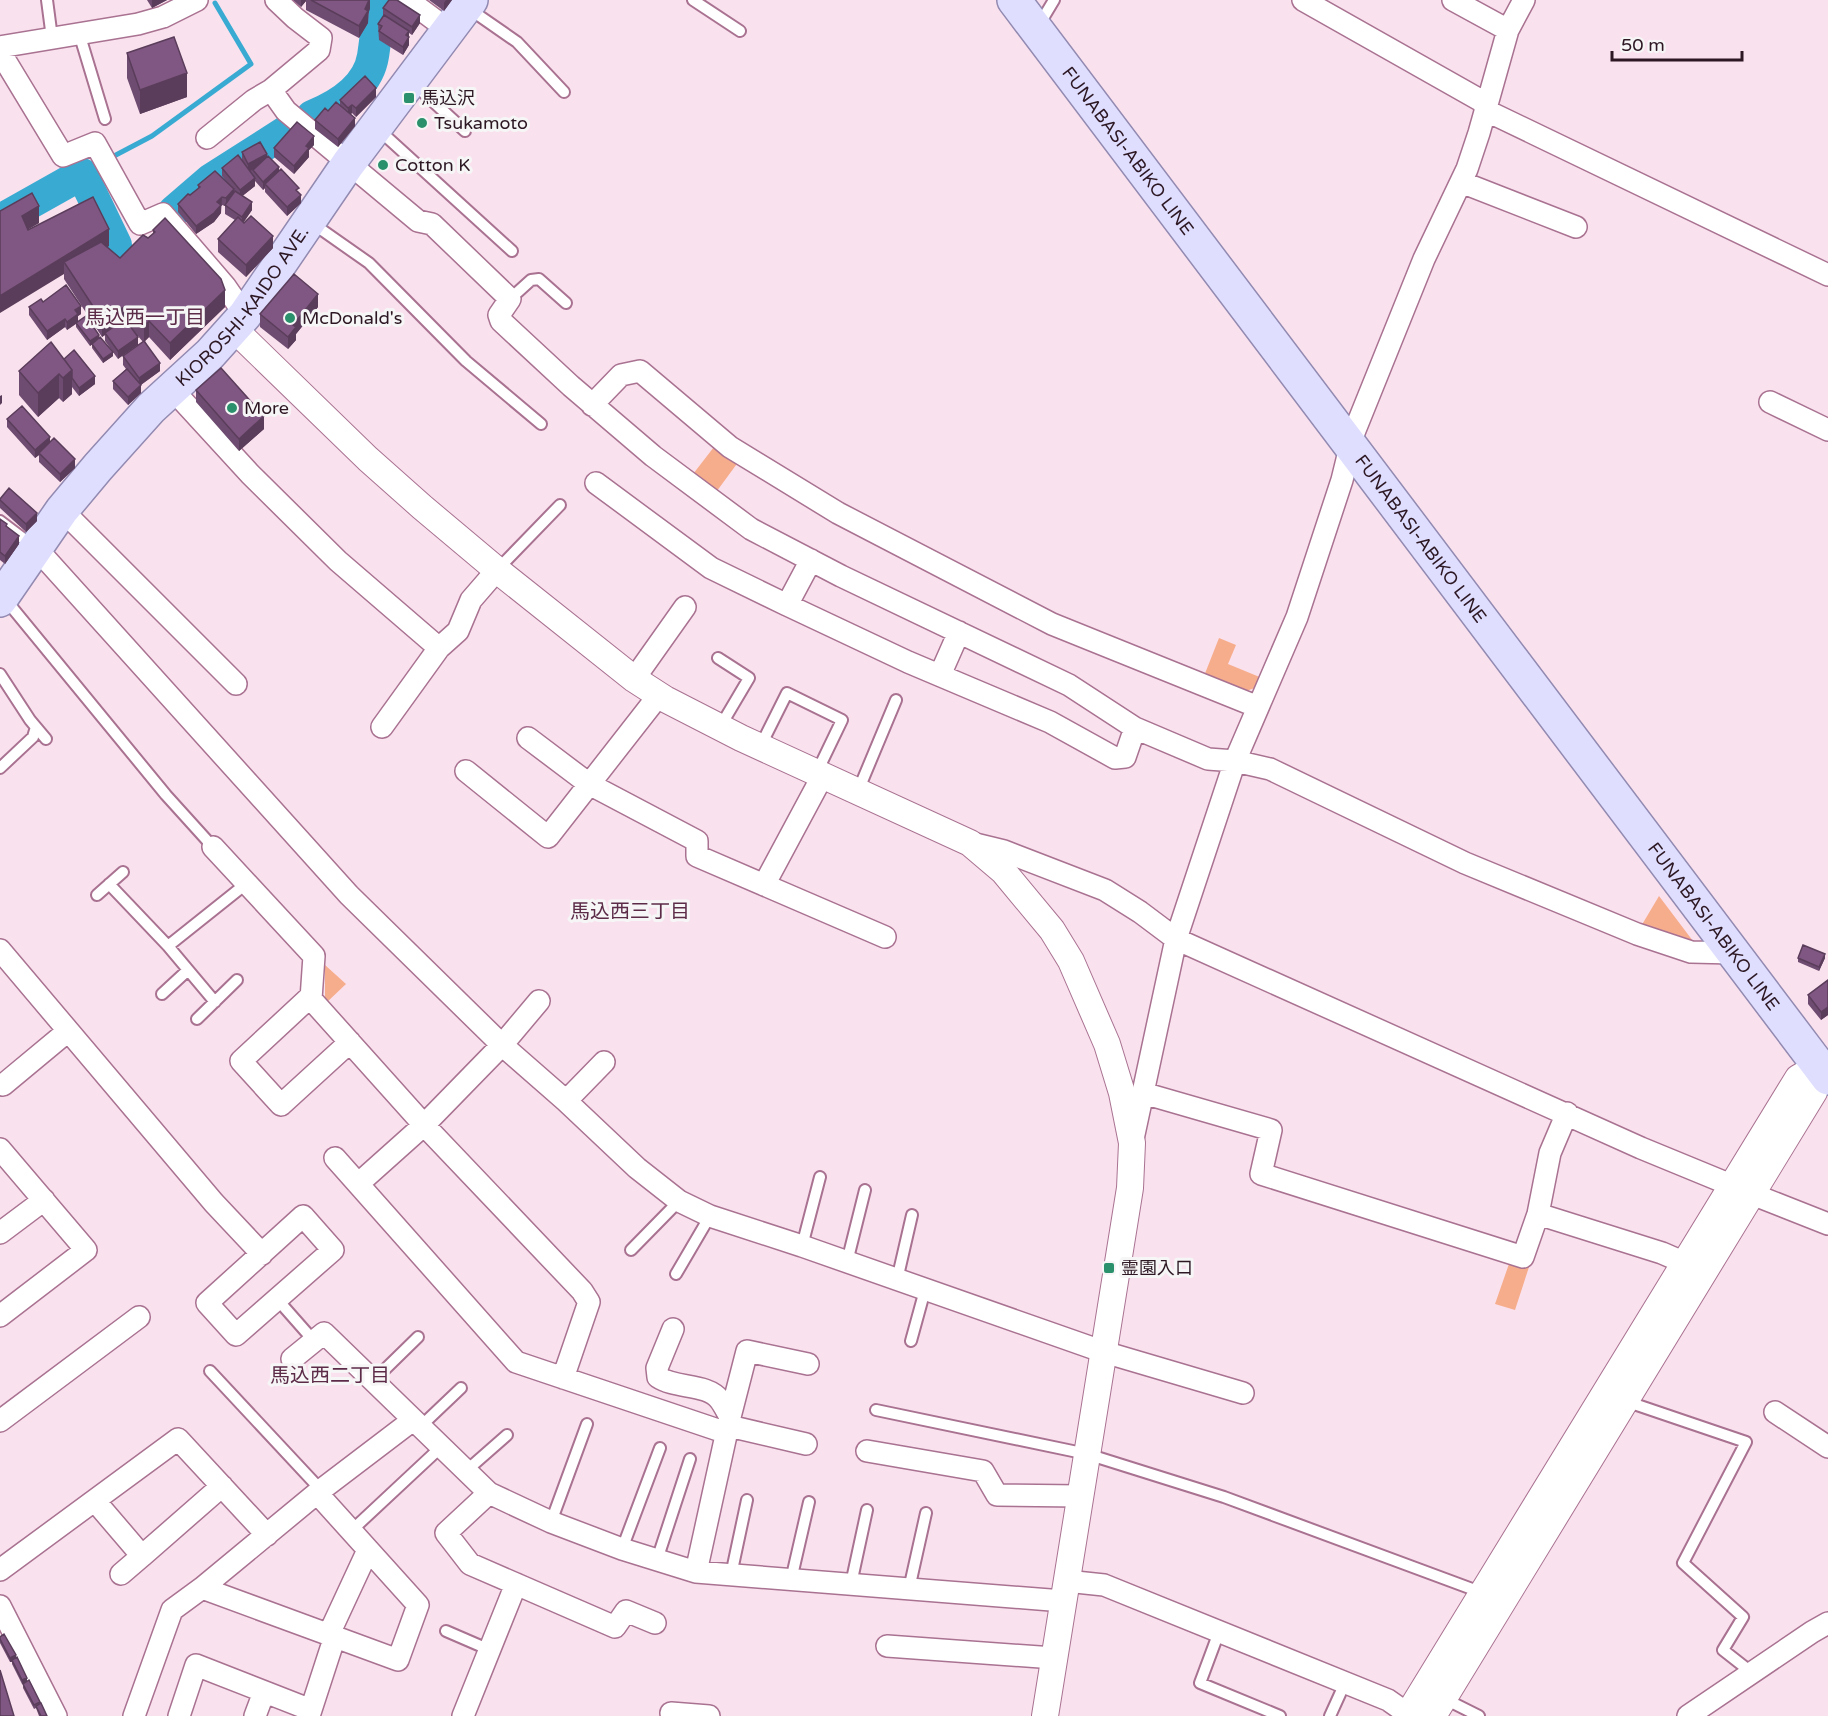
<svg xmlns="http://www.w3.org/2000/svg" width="1828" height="1716" viewBox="0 0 1828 1716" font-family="'Varela Round','Noto Sans JP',sans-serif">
	<rect width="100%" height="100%" fill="#fae1ee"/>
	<path fill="#f6ad8c" d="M 717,443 L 739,461 L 714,495 L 690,478 Z
		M 1219,638 L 1236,645 L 1228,664 L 1262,678 L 1258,687 L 1243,692 L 1204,676 Z
		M 1659,896 L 1699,949 L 1640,928 Z
		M 325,965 L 346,984 L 325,1004 Z
		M 1510,1261 L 1529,1267 L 1515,1310 L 1495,1304 Z"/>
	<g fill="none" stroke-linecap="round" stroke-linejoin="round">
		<path stroke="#39abd2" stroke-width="5" d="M 114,156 L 152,136 L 251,64 L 215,3"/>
		<path stroke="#39abd2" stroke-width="32" d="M 312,116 C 339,105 368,87 373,56 C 376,37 377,19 382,0
			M 174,211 L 210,180 L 293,127
			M 0,220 L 82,174 L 116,245"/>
		<defs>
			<path id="service" d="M 47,0 L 52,38
				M 693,0 L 740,31
				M 468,8 L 517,42 L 564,92
				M 1039,25 L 1054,0
				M 79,33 L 105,119
				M 412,82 L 465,131
				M 379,130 L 512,251
				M 312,223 L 369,263 L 466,361 L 541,424
				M 510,299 L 531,280 L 539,279 L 566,303
				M 0,521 L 33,546
				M 497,570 L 560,505
				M 3,600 L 10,605 L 166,795 L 213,847
				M 718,658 L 749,678 L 720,727
				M 0,674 L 30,720 L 46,739
				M 760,747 L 787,693 L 842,720 L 817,772
				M 0,768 L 33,737 L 36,727
				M 858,791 L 896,700
				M 109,884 L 168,946 L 215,1002
				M 97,895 L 123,872
				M 168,946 L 247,883
				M 162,994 L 188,970
				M 197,1019 L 237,980
				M 802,1246 L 820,1177
				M 631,1250 L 679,1201
				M 847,1262 L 865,1190
				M 676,1274 L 710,1216
				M 897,1280 L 912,1215
				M 277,1299 L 314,1341
				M 911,1341 L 925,1290
				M 210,1371 L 321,1490
				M 373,1381 L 418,1337
				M 1637,1405 L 1746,1442 L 1683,1563 L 1743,1617 L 1723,1650 L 1751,1672
				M 876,1410 L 1087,1454 L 1224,1497 L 1483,1593
				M 420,1427 L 461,1388
				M 466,1471 L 507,1435
				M 551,1522 L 587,1424
				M 351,1531 L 441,1447
				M 622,1549 L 660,1448
				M 657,1560 L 690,1459
				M 731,1575 L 747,1500
				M 791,1580 L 809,1502
				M 851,1584 L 867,1510
				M 909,1589 L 926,1513
				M 446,1631 L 490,1650
				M 1219,1632 L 1200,1683 L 1280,1716
				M 1455,1704 L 1479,1716
				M 1330,1716 L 1345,1683"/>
			<path id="minor" d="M 408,0 L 447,29
				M 1303,0 L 1487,104
				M 1453,0 L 1508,30
				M 0,47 L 138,24 L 163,17 L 197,0
				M 0,52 L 63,156 L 95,143 L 140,224 L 163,214 L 225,286 L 245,315
				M 271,90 L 286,111 L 418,221 L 432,224 L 510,299 L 499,315 L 501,321 L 571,386 L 653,456 L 751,529 L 841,576 L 1069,685 L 1135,728 L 1208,759 L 1235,761 L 1270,769 L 1465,863 L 1637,934 L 1691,952 L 1733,953
				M 1485,110 L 1828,275
				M 207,138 L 254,100 L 271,90 L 319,50 L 321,38 L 295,18 L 276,0
				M 1461,182 L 1576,227
				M 172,389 L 250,474 L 338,561 L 439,648
				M 1770,402 L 1828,430
				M 592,405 L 621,375 L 640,371 L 730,447 L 838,513 L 1052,624 L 1258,707
				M 596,483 L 711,568 L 787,605
				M 62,510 L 236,684
				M 36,548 L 349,895 L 502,1045 L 566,1101 L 637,1168 L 679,1201 L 710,1216 L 802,1246 L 1104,1352 L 1243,1393
				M 811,560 L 787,605 L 908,662 L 1050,722 L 1115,758 L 1125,757 L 1135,728
				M 940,675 L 959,632
				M 634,679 L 685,607
				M 382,727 L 439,648 L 458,631 L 471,600 L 497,570
				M 528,738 L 589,784 L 697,841 L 697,856 L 885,937
				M 466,771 L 548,837 L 659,695
				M 971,843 L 1004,851 L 1105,890 L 1140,912 L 1176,939 L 1641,1148 L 1731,1185
				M 213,847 L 314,956 L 311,999 L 424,1125 L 502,1045 L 539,1001
				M 764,885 L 823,775
				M 0,950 L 214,1203 L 262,1254
				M 311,996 L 241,1061 L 281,1105 L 350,1042
				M 3,1085 L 68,1031
				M 1143,1093 L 1271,1130 L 1261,1174 L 1523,1257 L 1538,1214 L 1550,1153 L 1567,1113
				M 566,1101 L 604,1062
				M 1133,1139 L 1176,939 L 1235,761 L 1297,617 L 1342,480 L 1353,435 L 1424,259 L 1467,169 L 1479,133 L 1508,30 L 1524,0
				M 0,1149 L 86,1250 L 0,1316
				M 335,1158 L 516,1362 L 727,1433
				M 358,1184 L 424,1125 L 582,1291 L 589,1302 L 563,1378
				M 1752,1194 L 1828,1224
				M 1538,1214 L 1662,1253 L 1685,1263
				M 303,1216 L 333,1250 L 236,1335 L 207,1303 Z
				M 0,1233 L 44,1200
				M 673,1329 L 657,1368 L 658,1377 C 676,1389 707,1383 720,1400 C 724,1405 727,1412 730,1417
				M 292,1359 L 324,1333 L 489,1493 L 551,1522 L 622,1549 L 696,1572 L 1063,1601
				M 1775,1412 L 1828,1447
				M 0,1421 L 139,1317
				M 729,1426 L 806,1444
				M 867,1451 L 983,1471 L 997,1495 L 1080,1496
				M 489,1493 L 446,1533 L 470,1564 L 615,1627 L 626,1611 L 655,1623
				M 95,1501 L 142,1556 L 222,1486
				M 0,1570 L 178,1439 L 267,1535
				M 696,1572 L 730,1417 L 747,1351 L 808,1364
				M 121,1574 L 142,1556
				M 1066,1581 L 1104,1585 L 1388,1700 L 1398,1707
				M 202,1588 L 398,1660 L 418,1605 L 317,1493
				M 0,1606 L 56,1716
				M 329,1634 L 368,1550
				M 887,1646 L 1054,1658
				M 671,1713 L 709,1716
				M 134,1716 L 172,1610 L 202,1588 L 317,1493 L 413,1420
				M 179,1716 L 196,1665 L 311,1710
				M 255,1716 L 264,1692
				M 309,1716 L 335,1636
				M 463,1716 L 516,1584
				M 1688,1716 L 1812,1632 L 1828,1623"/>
			<path id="tertiary" d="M 234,329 L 368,459 L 422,507 L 497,570 L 634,679 L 665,699 L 741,738 L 970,843 L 1003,871 L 1052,930 L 1071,961 L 1107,1044 L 1122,1093 L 1132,1143 L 1130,1188 L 1045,1716
				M 1407,1716 L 1798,1078 L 1819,1066
				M 1433,1716 L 1814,1092 L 1819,1066"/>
			<g id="primary">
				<path id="s1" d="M 1014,0 L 1828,1078"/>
				<path id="s2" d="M 0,600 L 62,510 L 98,467 L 151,408 L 210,354 L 245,315 L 348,164 L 471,0"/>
			</g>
		</defs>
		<use href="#service" stroke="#a97291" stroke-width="14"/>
		<use href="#minor" stroke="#a97291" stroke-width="24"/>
		<use href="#tertiary" stroke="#a97291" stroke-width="28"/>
		<use href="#primary" stroke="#928ab1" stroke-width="36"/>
		<use href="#service" stroke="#fff" stroke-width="10"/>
		<use href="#minor" stroke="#fff" stroke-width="21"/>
		<use href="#tertiary" stroke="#fff" stroke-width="26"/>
		<use href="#primary" stroke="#dfdefe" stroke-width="33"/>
	</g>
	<path fill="#6e4b70" d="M 147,0 L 167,0 L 152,8 Z
		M 293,0 L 370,0 L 368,23 L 359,38 L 306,10 L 306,1 L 301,7 Z
		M 429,0 L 452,0 L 444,11 Z
		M 383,8 L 420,23 L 412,35 L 409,33 L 409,45 L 403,55 L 379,40 L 378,24 L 383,16 Z
		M 127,53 L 187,97 L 140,114 L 127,78 Z
		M 376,97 L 356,117 L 352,113 L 351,114 L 355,126 L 338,147 L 315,129 L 315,120 L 328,111 L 340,106 L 340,100 Z
		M 314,145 L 309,150 L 309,157 L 294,174 L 274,157 L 274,148 Z
		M 242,152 L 267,157 L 299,193 L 301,203 L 287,216 L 265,192 L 265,188 L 263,190 L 255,181 L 255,186 L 242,196 L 252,210 L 243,222 L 273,248 L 246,277 L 218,252 L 218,239 L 235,220 L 225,214 L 225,206 L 222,205 L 221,206 L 221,213 L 214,222 L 196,234 L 178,212 L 178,204 L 198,189 L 198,185 L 227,182 L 222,176 L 222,168 L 242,161 Z
		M 0,211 L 39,223 L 28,229 L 28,230 L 109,246 L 107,247 L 120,258 L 153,234 L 153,230 L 225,307 L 170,360 L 149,337 L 145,341 L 160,371 L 141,385 L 141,393 L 128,405 L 113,389 L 113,381 L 126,369 L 123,365 L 123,356 L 143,342 L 138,336 L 118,359 L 105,341 L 105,335 L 102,337 L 64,279 L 64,274 Z
		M 43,302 L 81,314 L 78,316 L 78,321 L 99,338 L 113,356 L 103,363 L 92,348 L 92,344 L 90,346 L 76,327 L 76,324 L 67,330 L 65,327 L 47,340 L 29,315 L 29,307 Z
		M 318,307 L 296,334 L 296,340 L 288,349 L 260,327 L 260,314 Z
		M 64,359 L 95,384 L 79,396 L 72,387 L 72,394 L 63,402 L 59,398 L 38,417 L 19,395 L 19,371 Z
		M 196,390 L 264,429 L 239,451 L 196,402 Z
		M 7,419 L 50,442 L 75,468 L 60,482 L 39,462 L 39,455 L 35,458 L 7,427 Z
		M 0,499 L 37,521 L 26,532 L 0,508 Z
		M 0,520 L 7,528 L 19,544 L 5,564 L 0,560 Z
		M 1798,958 L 1825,958 L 1819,971 L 1798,962 Z
		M 1828,980 L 1828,1015 L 1821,1020 L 1808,1004 L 1808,995 Z
		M 0,1637 L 16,1658 L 27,1681 L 47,1716 L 39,1716 L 36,1708 L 34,1709 L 23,1688 L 23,1684 L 22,1684 L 12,1664 L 12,1662 L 10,1662 L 0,1643 Z"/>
	<path fill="#5a3d5b" d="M 152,0 L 167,0 L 152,8 Z
		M 301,0 L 306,0 L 306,1 L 301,7 Z
		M 369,0 L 370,0 L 370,9 L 368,14 L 368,23 L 359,38 L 359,26 Z
		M 446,0 L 452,0 L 444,11 L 444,3 Z
		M 420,15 L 420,23 L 412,35 L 412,27 Z
		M 409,31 L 409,45 L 403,55 L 403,47 L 406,35 Z
		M 187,73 L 187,97 L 140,114 L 140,90 Z
		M 376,88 L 376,97 L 356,117 L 356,108 Z
		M 352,105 L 352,113 L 348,116 L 348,108 Z
		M 355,118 L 355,126 L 338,147 L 338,139 Z
		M 314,136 L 314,145 L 309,150 L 309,157 L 294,174 L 294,166 L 306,146 Z
		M 267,154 L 267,162 L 248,172 L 248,164 Z
		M 279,167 L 279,176 L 265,184 L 265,188 L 263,190 L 263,182 Z
		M 255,178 L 255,186 L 240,198 L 240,190 Z
		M 234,189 L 234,197 L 226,207 L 226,198 Z
		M 301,195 L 301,203 L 287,216 L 287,207 Z
		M 222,197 L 221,213 L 214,222 L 196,234 L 196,226 Z
		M 252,202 L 252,210 L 242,225 L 242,217 Z
		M 39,206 L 39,223 L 22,233 L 22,216 Z
		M 109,229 L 109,246 L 69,270 L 64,262 L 64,274 L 0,313 L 0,296 Z
		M 273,236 L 273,248 L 246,277 L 246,265 Z
		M 225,290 L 225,307 L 170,360 L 170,343 Z
		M 318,294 L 318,307 L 296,334 L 296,340 L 288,349 L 288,337 L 293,325 Z
		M 81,306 L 81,314 L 78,316 L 78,322 L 67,330 L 67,322 L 75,310 Z
		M 124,307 L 124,323 L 105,333 L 105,335 L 102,337 L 102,320 Z
		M 65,319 L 65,327 L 47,340 L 47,331 Z
		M 149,321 L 149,337 L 144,342 L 144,326 Z
		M 99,335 L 99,339 L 90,346 L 90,341 Z
		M 138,337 L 138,345 L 118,359 L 118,351 Z
		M 113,352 L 113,356 L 103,363 L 103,359 Z
		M 160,363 L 160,371 L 139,386 L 139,378 Z
		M 72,370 L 72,394 L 63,402 L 63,378 Z
		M 59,374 L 59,398 L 38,417 L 38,393 Z
		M 95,376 L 95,384 L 79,396 L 79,388 Z
		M 141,385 L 141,393 L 128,405 L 128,397 Z
		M 2,395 L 2,403 L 0,405 L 0,396 Z
		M 264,416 L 264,429 L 239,451 L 239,439 Z
		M 50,437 L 50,445 L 39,453 L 39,455 L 35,458 L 35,450 Z
		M 75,459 L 75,468 L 60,482 L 60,474 Z
		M 37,513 L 37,521 L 26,532 L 26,524 Z
		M 19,536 L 19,544 L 5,564 L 5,556 Z
		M 1825,954 L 1825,958 L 1819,971 L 1819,967 Z
		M 1828,1007 L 1828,1015 L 1821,1020 L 1821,1012 Z
		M 16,1655 L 16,1660 L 10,1662 L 10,1658 Z
		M 27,1678 L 27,1682 L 22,1684 L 22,1680 Z"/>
	<path fill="#805782" stroke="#5a3d5b" stroke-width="1.5" d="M 311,0 L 369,0 L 365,9 L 368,11 L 359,26 Z
		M 389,0 L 397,0 L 420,15 L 412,27 L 383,8 Z
		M 384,15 L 409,31 L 406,35 L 409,37 L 403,47 L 379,31 L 382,26 L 378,24 Z
		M 174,37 L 187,73 L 140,90 L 127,53 Z
		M 365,76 L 376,88 L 356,108 L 352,105 L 348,108 L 340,100 Z
		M 336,102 L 355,118 L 338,139 L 315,120 L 325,108 L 328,111 Z
		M 297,122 L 314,136 L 306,146 L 309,148 L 294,166 L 274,148 Z
		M 260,142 L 267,154 L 248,164 L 242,152 Z
		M 238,155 L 255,178 L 240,190 L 222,168 Z
		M 268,156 L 279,167 L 263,182 L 253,170 Z
		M 281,169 L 299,188 L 296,190 L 301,195 L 287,207 L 265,184 Z
		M 215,171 L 234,189 L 226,198 L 222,197 L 217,202 L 221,205 L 214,213 L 196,226 L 178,204 L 188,194 L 190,195 L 200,187 L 198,185 Z
		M 235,191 L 252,202 L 242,217 L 225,205 Z
		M 32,193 L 39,206 L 22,216 L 28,230 L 93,197 L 109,229 L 0,296 L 0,211 Z
		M 251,216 L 273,236 L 246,265 L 218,239 L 238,217 L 244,223 Z
		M 165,218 L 221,279 L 225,290 L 170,343 L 149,321 L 144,326 L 124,307 L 102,320 L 64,262 L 101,242 L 120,258 L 143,235 L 148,238 L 155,232 L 153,230 Z
		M 294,274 L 318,294 L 293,325 L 296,327 L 288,337 L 260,314 Z
		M 66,285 L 81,306 L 75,310 L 78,314 L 67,322 L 65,319 L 47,331 L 29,307 L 41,299 L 43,302 Z
		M 86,316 L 99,335 L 90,341 L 76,323 Z
		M 125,319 L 138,337 L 118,351 L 105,333 Z
		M 100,337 L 113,352 L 103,359 L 92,344 Z
		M 144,341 L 160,363 L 139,378 L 123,356 Z
		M 51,342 L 72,370 L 63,378 L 59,374 L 38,393 L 19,371 Z
		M 74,350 L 95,376 L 79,388 L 72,378 L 72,370 L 64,359 Z
		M 221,368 L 264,416 L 239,439 L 196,390 Z
		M 127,369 L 141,385 L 128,397 L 113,381 Z
		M 22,406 L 50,437 L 35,450 L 7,419 Z
		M 54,438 L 75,459 L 60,474 L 39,453 Z
		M 9,488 L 37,513 L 26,524 L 0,500 L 0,499 Z
		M 0,519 L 7,524 L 6,526 L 19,536 L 5,556 L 0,552 Z
		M 1803,945 L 1825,954 L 1819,967 L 1798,958 Z
		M 1828,980 L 1828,1007 L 1821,1012 L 1808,995 Z
		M 4,1634 L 16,1655 L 10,1658 L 0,1639 L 0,1637 Z
		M 17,1657 L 27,1678 L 22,1680 L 12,1660 Z
		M 0,1670 L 14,1716 L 0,1716 Z
		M 29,1680 L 40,1702 L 34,1705 L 23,1684 Z
		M 41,1703 L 47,1716 L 41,1716 L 36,1706 Z"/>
	<g fill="#2b916d" stroke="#f6f6f6" stroke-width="2">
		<rect x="403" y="92" width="12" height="12" rx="3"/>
		<circle cx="422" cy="123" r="6"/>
		<circle cx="383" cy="165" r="6"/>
		<circle cx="290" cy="318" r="6"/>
		<circle cx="232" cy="408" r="6"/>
		<rect x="1103" y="1262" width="12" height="12" rx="3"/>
	</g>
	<g text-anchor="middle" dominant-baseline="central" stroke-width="6" stroke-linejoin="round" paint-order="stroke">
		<g font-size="18" fill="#2c1723" stroke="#f6f6f6" text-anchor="start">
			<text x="421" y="98">馬込沢</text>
			<text x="434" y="123">Tsukamoto</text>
			<text x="395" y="165">Cotton K</text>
			<text x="302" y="318">McDonald's</text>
			<text x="244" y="408">More</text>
			<text x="1121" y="1268">霊園入口</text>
		</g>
		<g font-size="18" fill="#2c1723" stroke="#f6f6f6">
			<text stroke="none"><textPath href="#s1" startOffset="189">FUNABASI-ABIKO LINE</textPath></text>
			<text stroke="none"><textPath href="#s2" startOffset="382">KIOROSHI-KAIDO AVE.</textPath></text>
			<text stroke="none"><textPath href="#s1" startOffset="675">FUNABASI-ABIKO LINE</textPath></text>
			<text stroke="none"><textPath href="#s1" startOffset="1161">FUNABASI-ABIKO LINE</textPath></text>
		</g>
		<g font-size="20" fill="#5c2b48" stroke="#f6f6f6">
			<text x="145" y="318">馬込西一丁目</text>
			<text x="630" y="912">馬込西三丁目</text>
			<text x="330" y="1376">馬込西二丁目</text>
		</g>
	</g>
	<path d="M1612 51v9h130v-9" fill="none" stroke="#2c1723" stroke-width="3"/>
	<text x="1621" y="51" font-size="18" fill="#2c1723" stroke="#f6f6f6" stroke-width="4.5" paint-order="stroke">50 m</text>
</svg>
